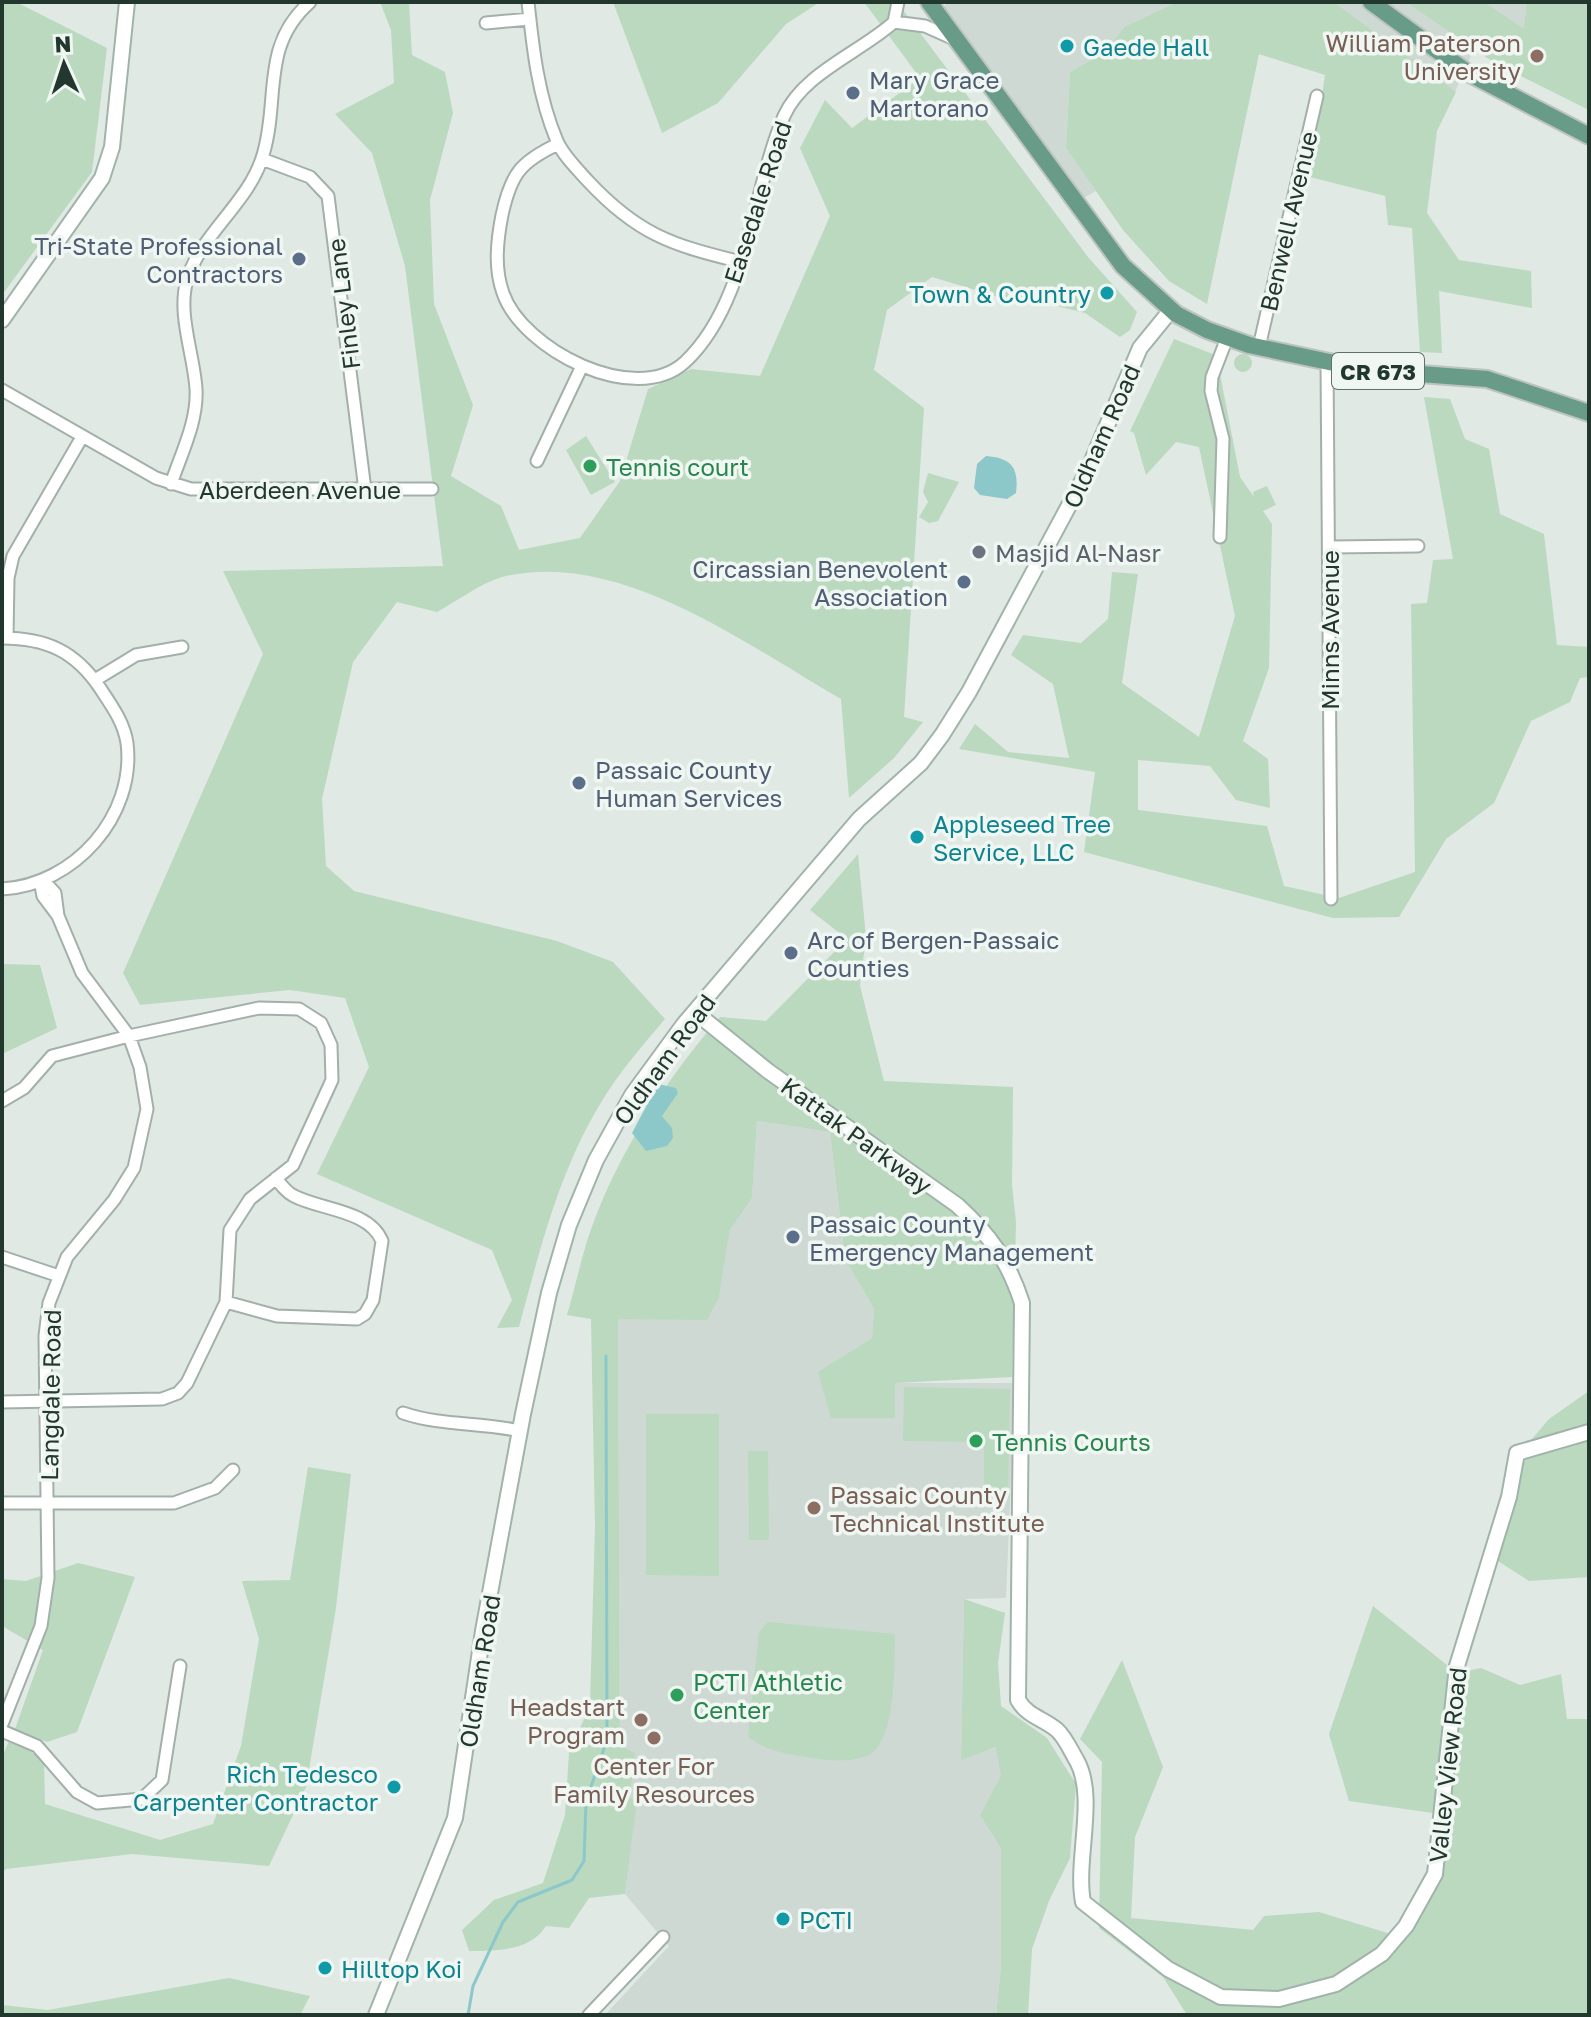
<svg xmlns="http://www.w3.org/2000/svg" width="1591" height="2017" viewBox="0 0 1591 2017" font-family="'Golos Text',sans-serif">
	<rect width="100%" height="100%" fill="#e0e9e4"/>
	<path fill="#ced9d3" d="M 949,2 L 1177,2 L 1124,27 L 1105,52 L 1070,72 L 1066,148 L 1096,191 L 1082,199 L 943,7 Z
		M 1334,2 L 1589,2 L 1589,110 L 1495,63 L 1474,49 L 1455,92 Z
		M 757,1121 L 830,1132 L 845,1259 L 874,1309 L 872,1338 L 819,1372 L 894,1383 L 1015,1383 L 1006,1598 L 964,1599 L 961,1759 L 997,1747 L 1002,1776 L 980,1815 L 1001,1847 L 1001,1967 L 996,2015 L 605,2015 L 669,1946 L 625,1894 L 636,1800 L 630,1799 L 635,1753 L 620,1747 L 618,1319 L 719,1297 L 730,1230 L 752,1198 Z"/>
	<path fill="#bad9bf" d="M 2,2 L 16,2 L 107,48 L 92,172 L 2,295 Z
		M 380,2 L 409,2 L 412,55 L 445,72 L 453,113 L 430,200 L 434,304 L 473,405 L 451,476 L 501,506 L 519,550 L 580,538 L 620,481 L 648,389 L 691,369 L 760,376 L 830,216 L 800,148 L 825,100 L 852,128 L 920,78 L 864,2 L 897,2 L 1088,257 L 1137,312 L 1130,330 L 1120,337 L 1085,313 L 1049,304 L 1022,304 L 932,277 L 887,310 L 874,370 L 924,408 L 904,717 L 923,722 L 894,758 L 849,798 L 841,699 C 745,644 618,548 502,577 C 481,583 457,601 437,612 L 397,602 L 353,662 L 322,799 L 326,866 L 354,891 L 557,941 L 613,962 L 665,1019 C 648,1039 630,1060 615,1081 C 563,1155 542,1242 519,1327 L 497,1328 L 512,1300 L 492,1250 L 317,1174 L 369,1067 L 345,998 L 290,990 L 140,1005 L 123,973 L 263,654 L 223,571 L 443,566 L 405,266 L 372,153 L 335,114 L 394,83 L 391,30 Z
		M 613,2 L 820,2 L 786,24 L 718,103 L 662,133 Z
		M 1177,2 L 1334,2 L 1456,92 L 1437,131 L 1427,213 L 1459,260 L 1531,271 L 1532,308 L 1439,291 L 1442,353 L 1420,352 L 1412,228 L 1388,225 L 1385,196 L 1310,177 L 1325,75 L 1259,54 L 1207,304 L 1169,281 L 1123,230 L 1066,148 L 1070,72 L 1105,52 L 1124,27 Z
		M 1406,2 L 1484,2 L 1524,29 L 1527,2 L 1589,2 L 1589,110 L 1495,63 Z
		M 1174,339 L 1223,358 L 1219,369 L 1240,477 L 1254,497 L 1253,492 L 1267,486 L 1276,505 L 1263,511 L 1272,524 L 1269,668 L 1243,741 L 1268,759 L 1270,808 L 1236,800 L 1210,766 L 1138,760 L 1138,810 L 1267,826 L 1284,886 L 1339,898 L 1415,872 L 1411,604 L 1427,603 L 1433,560 L 1453,559 L 1424,397 L 1450,399 L 1465,439 L 1489,449 L 1500,514 L 1544,534 L 1557,645 L 1589,647 L 1589,677 L 1580,678 L 1570,702 L 1531,721 L 1494,803 L 1446,839 L 1399,917 L 1333,918 L 1084,852 L 1095,772 L 959,749 L 975,724 L 1008,752 L 1069,758 L 1053,684 L 1011,655 L 1023,635 L 1081,643 L 1108,619 L 1112,572 L 1138,574 L 1122,683 L 1199,737 L 1235,616 L 1199,447 L 1176,442 L 1146,475 L 1134,433 L 1130,431 Z
		M1234 363a9 9 0 1 1 18 0a9 9 0 1 1-18 0Z
		M 586,436 L 615,482 L 591,495 L 566,450 Z
		M 928,473 L 959,482 L 938,521 L 929,523 L 919,517 L 928,502 L 923,492 Z
		M 858,854 L 866,937 L 860,986 L 884,1081 L 1013,1087 L 1012,1185 L 1016,1222 L 1012,1377 L 895,1383 L 895,1418 L 831,1418 L 818,1372 L 872,1338 L 874,1309 L 845,1259 L 830,1132 L 757,1121 L 752,1198 L 730,1230 L 719,1297 L 707,1320 L 618,1319 L 620,1746 L 635,1753 L 630,1798 L 637,1800 L 625,1894 L 589,1898 L 569,1928 L 546,1926 C 530,1951 497,1951 469,1951 L 462,1930 L 494,1900 L 543,1883 L 565,1815 L 569,1753 L 590,1706 L 595,1525 L 591,1319 L 567,1315 C 575,1288 581,1259 590,1232 C 618,1153 665,1081 720,1017 L 766,1021 L 847,939 L 810,910 Z
		M 2,964 L 40,965 L 57,1028 L 2,1054 Z
		M 904,1387 L 1010,1389 L 1008,1495 L 984,1494 L 984,1442 L 903,1441 Z
		M 1589,1391 L 1589,1577 L 1529,1581 L 1490,1556 L 1526,1446 L 1549,1419 Z
		M 646,1414 L 719,1414 L 719,1576 L 646,1575 Z
		M 748,1451 L 768,1451 L 769,1540 L 749,1540 Z
		M 308,1467 L 351,1474 L 336,1608 L 306,1787 L 269,1866 L 132,1854 L 6,1869 L 2,1872 L 2,1757 L 10,1739 L 44,1760 L 45,1804 L 160,1840 L 213,1824 L 241,1746 L 259,1639 L 242,1581 L 290,1580 Z
		M 78,1563 L 135,1577 L 77,1732 L 47,1742 L 15,1729 L 43,1650 L 2,1626 L 2,1579 L 26,1581 Z
		M 964,1599 L 1005,1613 L 998,1663 L 1001,1706 L 1047,1738 L 1076,1784 L 1070,1858 L 1049,1901 L 1032,1949 L 1028,2015 L 996,2015 L 1001,1967 L 1001,1848 L 980,1815 L 1001,1776 L 996,1747 L 961,1760 Z
		M 1373,1606 L 1457,1673 L 1481,1668 L 1520,1685 L 1561,1674 L 1567,1719 L 1589,1719 L 1589,2015 L 1187,2015 L 1163,1977 L 1099,1928 L 1102,1762 L 1080,1739 L 1122,1660 L 1163,1767 L 1135,1837 L 1131,1918 L 1253,1930 L 1264,1916 L 1319,1912 L 1407,1939 L 1447,1815 L 1349,1801 L 1329,1734 Z
		M 768,1622 L 895,1634 C 894,1663 897,1733 872,1753 C 858,1763 828,1761 812,1758 C 787,1754 768,1752 748,1737 L 759,1632 Z
		M 229,1978 L 310,1996 L 300,2015 L 2,2015 L 2,2005 L 48,2010 Z"/>
	<path fill="#8cc8ca" d="M 986,456 C 1012,458 1019,468 1016,493 L 1007,499 L 980,495 L 974,488 L 977,464 Z
		M 658,1084 L 676,1088 L 678,1093 L 662,1116 L 672,1128 L 673,1138 L 667,1146 L 646,1151 L 632,1133 Z"/>
	<g fill="none" stroke-linecap="round" stroke-linejoin="round">
		<path stroke="#8cc8ca" stroke-width="3" d="M 468,2015 L 473,1986 L 503,1922 L 518,1902 L 572,1880 L 584,1861 L 586,1801 L 607,1740 L 606,1356"/>
		<defs>
			<path id="street" d="M 528,2 C 533,49 538,96 557,141 C 563,155 576,168 587,180 C 637,234 671,245 741,262
				M 894,22 L 925,26 L 954,39
				M 486,23 L 530,19
				M 558,144 C 520,162 511,174 502,215 C 497,241 494,268 503,293 C 522,349 635,408 685,362 C 748,303 752,190 784,116 C 803,73 861,52 894,22 L 898,2
				M 262,159 L 310,177 L 328,196 L 365,490
				M 1259,347 L 1317,96
				M 1327,362 L 1331,899
				M 2,390 L 156,478 L 191,489 L 432,489
				M 537,461 L 582,366
				M 171,484 C 181,454 198,421 196,389 C 194,355 177,314 187,280 C 201,233 249,203 263,155 C 280,99 260,46 310,2
				M 1220,537 L 1223,439 L 1211,391 L 1212,377 L 1227,338
				M 1330,547 L 1418,546
				M 2,638 C 46,638 75,651 100,688 C 111,705 124,722 127,743 C 136,816 74,885 2,889
				M 7,638 L 8,578 L 13,556 L 82,437
				M 95,680 L 136,655 L 182,647
				M 44,881 L 55,893 L 58,916 L 43,896 L 41,886 Z
				M 2,1101 L 24,1088 L 52,1056 L 129,1036 L 259,1008 L 299,1009 L 321,1023 L 331,1045 L 332,1080 L 293,1165 L 250,1199 L 230,1230 L 226,1302 L 187,1383 L 178,1393 L 162,1399 L 2,1402
				M 2,1257 L 59,1276
				M 226,1302 L 277,1316 L 357,1319 L 365,1314 L 373,1300 L 382,1241 C 369,1210 321,1210 294,1196 C 286,1192 281,1185 276,1178
				M 403,1413 C 441,1426 481,1422 520,1431
				M 2,1503 L 174,1503 L 215,1488 L 233,1470
				M 2,1724 L 41,1626 L 48,1578 L 45,1336 L 49,1303 L 67,1257 L 114,1200 L 134,1168 L 147,1109 L 140,1067 L 129,1036 L 82,973 L 58,916
				M 2,1731 L 37,1746 L 77,1792 L 97,1803 L 142,1799 L 162,1780 L 180,1666
				M 589,2015 L 663,1937"/>
			<path id="secondary" d="M 2,320 L 102,178 L 112,147 L 127,2
				M 695,1012 L 768,1071 L 957,1205 C 990,1235 1008,1260 1022,1303 L 1018,1700 C 1028,1717 1043,1718 1057,1730 C 1065,1737 1071,1751 1077,1761 C 1097,1798 1075,1859 1083,1902 L 1168,1969 L 1221,1997 L 1279,1999 L 1336,1984 L 1382,1954 L 1406,1926 L 1435,1874 L 1457,1666 L 1509,1497 L 1517,1453 L 1589,1432
				M 376,2015 L 455,1818 L 483,1631 L 523,1414 L 549,1293 L 569,1225 L 596,1160 L 632,1095 L 684,1024 L 859,819 L 921,763 L 942,735 L 969,692 L 1088,470 L 1140,348 L 1171,310"/>
			<path id="primary" d="M 929,2 L 1123,266 L 1176,314 L 1207,330 L 1249,345 L 1367,370 L 1487,379 L 1589,413
				M 1371,2 L 1468,73 L 1589,136"/>
		</defs>
		<use href="#street" stroke="#a3b0aa" stroke-width="15"/>
		<use href="#secondary" stroke="#a0b4aa" stroke-width="18"/>
		<use href="#primary" stroke="#bdc3c1" stroke-width="20"/>
		<use href="#street" stroke="#fff" stroke-width="11"/>
		<use href="#secondary" stroke="#fff" stroke-width="14"/>
		<use href="#primary" stroke="#689b88" stroke-width="16"/>
	</g>
	<g fill="#0f9aa8" stroke="#f0f6f2" stroke-width="3">
		<circle cx="1067" cy="46" r="8"/>
		<circle cx="1107" cy="293" r="8"/>
		<circle cx="917" cy="837" r="8"/>
		<circle cx="394" cy="1787" r="8"/>
		<circle cx="783" cy="1919" r="8"/>
		<circle cx="325" cy="1968" r="8"/>
	</g>
	<g fill="#8d6e63" stroke="#f0f6f2" stroke-width="3">
		<circle cx="1537" cy="56" r="8"/>
		<circle cx="814" cy="1508" r="8"/>
		<circle cx="641" cy="1720" r="8"/>
		<circle cx="654" cy="1738" r="8"/>
	</g>
	<g fill="#5c6f8a" stroke="#f0f6f2" stroke-width="3">
		<circle cx="853" cy="93" r="8"/>
		<circle cx="299" cy="259" r="8"/>
		<circle cx="964" cy="582" r="8"/>
		<circle cx="579" cy="783" r="8"/>
		<circle cx="791" cy="953" r="8"/>
		<circle cx="793" cy="1237" r="8"/>
	</g>
	<g fill="#2e9e5b" stroke="#f0f6f2" stroke-width="3">
		<circle cx="590" cy="466" r="8"/>
		<circle cx="976" cy="1441" r="8"/>
		<circle cx="677" cy="1695" r="8"/>
	</g>
	<circle fill="#6b7280" stroke="#f0f6f2" stroke-width="3" cx="979" cy="552" r="8"/>
	<g text-anchor="middle" dominant-baseline="central" stroke-width="7" stroke-linejoin="round" paint-order="stroke">
		<rect fill="#f0f6f2" stroke="#60716a" stroke-width="2" x="1332" y="353" width="92" height="36" rx="6"/>
		<g font-size="22" font-weight="bold" fill="#22382f">
			<text x="1378" y="371">CR 673</text>
		</g>
		<g font-size="24" fill="#785e54" stroke="#f0f6f2" text-anchor="end">
			<text x="1521" y="42">William Paterson<tspan x="1521" dy="28">University</tspan></text>
			<text x="830" y="1494" text-anchor="start">Passaic County<tspan x="830" dy="28">Technical Institute</tspan></text>
			<text x="625" y="1706">Headstart<tspan x="625" dy="28">Program</tspan></text>
			<text x="654" y="1765" text-anchor="middle">Center For<tspan x="654" dy="28">Family Resources</tspan></text>
		</g>
		<g font-size="24" fill="#0d838f" stroke="#f0f6f2" text-anchor="start">
			<text x="1083" y="46">Gaede Hall</text>
			<text x="1091" y="293" text-anchor="end">Town &amp; Country</text>
			<text x="933" y="823">Appleseed Tree<tspan x="933" dy="28">Service, LLC</tspan></text>
			<text x="378" y="1773" text-anchor="end">Rich Tedesco<tspan x="378" dy="28">Carpenter Contractor</tspan></text>
			<text x="799" y="1919">PCTI</text>
			<text x="341" y="1968">Hilltop Koi</text>
		</g>
		<g font-size="24" fill="#4e5e75" stroke="#f0f6f2" text-anchor="start">
			<text x="869" y="79">Mary Grace<tspan x="869" dy="28">Martorano</tspan></text>
			<text x="283" y="245" text-anchor="end">Tri-State Professional<tspan x="283" dy="28">Contractors</tspan></text>
			<text x="948" y="568" text-anchor="end">Circassian Benevolent<tspan x="948" dy="28">Association</tspan></text>
			<text x="595" y="769">Passaic County<tspan x="595" dy="28">Human Services</tspan></text>
			<text x="807" y="939">Arc of Bergen-Passaic<tspan x="807" dy="28">Counties</tspan></text>
			<text x="809" y="1223">Passaic County<tspan x="809" dy="28">Emergency Management</tspan></text>
		</g>
		<g font-size="24" fill="#22382f" stroke="#f0f6f2">
			<text transform="translate(757 202) rotate(-72)">Easedale Road</text>
			<text transform="translate(1288 221) rotate(-77)">Benwell Avenue</text>
			<text transform="translate(343 304) rotate(-97)">Finley Lane</text>
			<text transform="translate(1101 436) rotate(-66)">Oldham Road</text>
			<text x="300" y="489">Aberdeen Avenue</text>
			<text transform="translate(1329 630) rotate(-90)">Minns Avenue</text>
			<text transform="translate(664 1059) rotate(-54)">Oldham Road</text>
			<text transform="translate(857 1135) rotate(36)">Kattak Parkway</text>
			<text transform="translate(50 1395) rotate(-89)">Langdale Road</text>
			<text transform="translate(479 1671) rotate(-81)">Oldham Road</text>
			<text transform="translate(1447 1765) rotate(-84)">Valley View Road</text>
		</g>
		<g font-size="24" fill="#27864d" stroke="#f0f6f2" text-anchor="start">
			<text x="606" y="466">Tennis court</text>
			<text x="992" y="1441">Tennis Courts</text>
			<text x="693" y="1681">PCTI Athletic<tspan x="693" dy="28">Center</tspan></text>
		</g>
		<g font-size="24" fill="#5b616d" stroke="#f0f6f2" text-anchor="start">
			<text x="995" y="552">Masjid Al-Nasr</text>
		</g>
	</g>
	<rect width="1591" height="2017" fill="none" stroke="#22382f" stroke-width="8"/>
	<g transform="translate(64 64) rotate(357)" stroke="#f0f6f2" stroke-width="6" paint-order="stroke">
	<path d="M0-6L14 30L0 20L-14 30Z" fill="#22382f"/>
	<text y="-12" font-size="22" font-weight="bold" text-anchor="middle" fill="#22382f">N</text>
	</g>
</svg>
